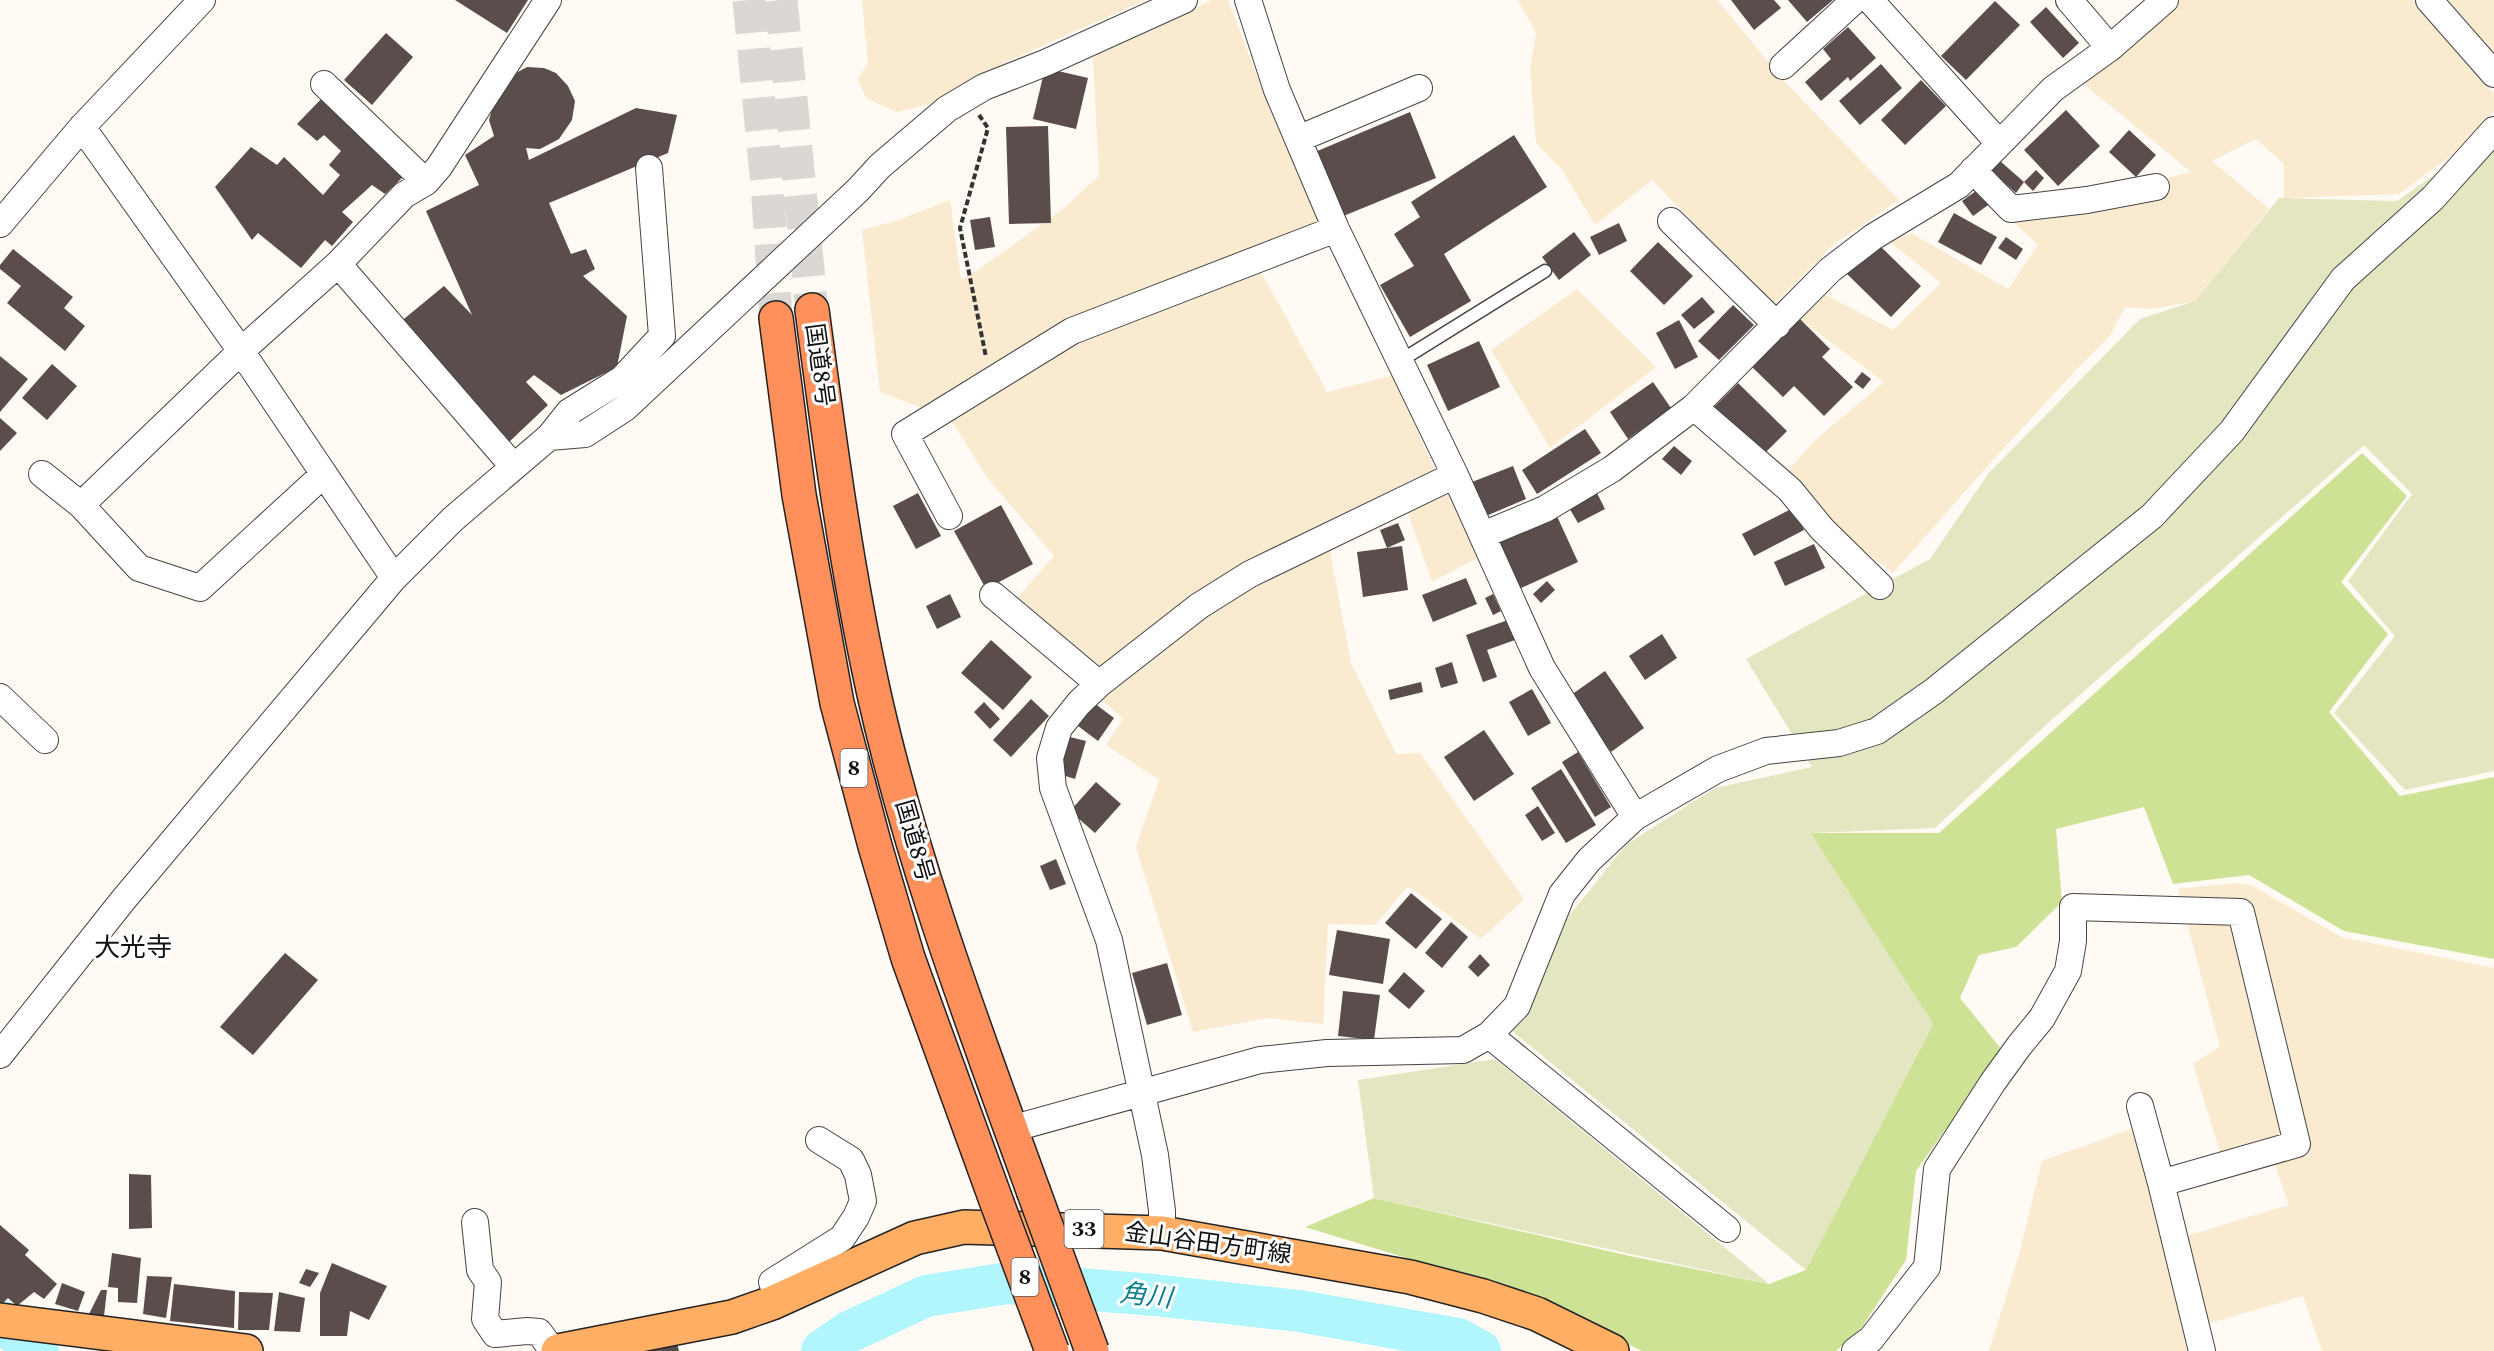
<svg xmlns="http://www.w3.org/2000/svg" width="2494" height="1351" viewBox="0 0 2494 1351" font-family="Spectral,'Noto Sans JP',serif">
	<rect width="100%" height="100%" fill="#fffaf4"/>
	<path fill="#f9ead0" d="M 862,0 L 1146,0 L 1008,61 L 940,101 L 897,112 L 867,99 L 857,79 L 868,64 Z
		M 1212,0 L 1228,0 L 1272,115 L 1330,237 L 1261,272 L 1327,392 L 1395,375 L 1424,447 L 1479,557 L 1432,582 L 1407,510 L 1330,551 L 1351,663 L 1396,754 L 1420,753 L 1524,899 L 1481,939 L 1408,886 L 1375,925 L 1328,924 L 1323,1024 L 1267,1018 L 1193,1032 L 1136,847 L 1159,780 L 1106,745 L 1123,719 L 1102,700 L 1093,668 L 1017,598 L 1054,556 L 986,476 L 950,418 L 880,392 L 862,230 L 896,221 L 950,200 L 961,280 L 981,268 L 1064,208 L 1099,176 L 1093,57 Z
		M 1518,0 L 1717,0 L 1783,80 L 1899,200 L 1833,245 L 1773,305 L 1652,180 L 1595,225 L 1562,170 L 1536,143 L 1530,70 L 1536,33 Z
		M 2181,0 L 2412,0 L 2494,93 L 2494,111 L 2464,146 L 2399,194 L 2284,198 L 2284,164 L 2256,139 L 2212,161 L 2269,209 L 2195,301 L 2152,309 L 2125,307 L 2109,337 L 2074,372 L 1991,462 L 1893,573 L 1840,532 L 1809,499 L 1789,470 L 1813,442 L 1884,382 L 1799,318 L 1822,293 L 1893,330 L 1941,283 L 1890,242 L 1911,233 L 2008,289 L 2038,245 L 2012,221 L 2021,214 L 2191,172 L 2084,84 Z
		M 2438,0 L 2494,0 L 2494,64 Z
		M 1577,289 L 1656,367 L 1550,448 L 1491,350 Z
		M 2235,883 L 2251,885 L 2341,937 L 2494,968 L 2494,1351 L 2322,1351 L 2303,1296 L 2203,1325 L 2180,1238 L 2289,1205 L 2268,1145 L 2221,1155 L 2193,1064 L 2220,1046 L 2178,889 Z
		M 2131,1129 L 2154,1201 L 2187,1351 L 1989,1351 L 2019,1255 L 2042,1161 Z"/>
	<path fill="#cde295" d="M 2362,453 L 2407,496 L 2341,582 L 2388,634 L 2329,712 L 2400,796 L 2494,777 L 2494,959 L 2344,931 L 2249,875 L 2173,884 L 2144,807 L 2056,829 L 2062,902 L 2016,947 L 1979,955 L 1960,998 L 2002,1050 L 1916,1171 L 1906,1260 L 1862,1327 L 1836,1351 L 1642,1351 L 1534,1297 L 1305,1227 L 1374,1198 L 1630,1256 L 1769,1284 L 1806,1270 L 1933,1024 L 1810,833 L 1939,833 Z"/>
	<path fill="#e4e6c1" d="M 2494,133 L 2494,771 L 2405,790 L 2334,713 L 2395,636 L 2348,581 L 2412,494 L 2364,445 L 2048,723 L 1935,828 L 1811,833 L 1933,1024 L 1806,1270 L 1512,1031 L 1568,917 L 1627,844 L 1715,788 L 1812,767 L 1746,659 L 1930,559 L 1988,474 L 2140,319 L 2195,301 L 2279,198 L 2397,201 Z
		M 1495,1059 L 1769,1284 L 1374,1198 L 1358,1080 Z"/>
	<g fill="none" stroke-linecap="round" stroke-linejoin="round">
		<path stroke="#b2f6fd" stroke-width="42" d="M 0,1321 L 38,1351
			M 822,1351 L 849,1332 L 926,1296 L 1008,1283 L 1154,1295 L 1299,1311 L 1458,1339 L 1480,1351"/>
	</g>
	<path fill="#5b4d4b" d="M 455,0 L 528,0 L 507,33 Z
		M 1731,0 L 1774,0 L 1781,8 L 1754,30 Z
		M 1788,0 L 1833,0 L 1807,22 Z
		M 1995,1 L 2020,25 L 1966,80 L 1941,56 Z
		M 2046,7 L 2079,43 L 2063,58 L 2030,22 Z
		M 1848,27 L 1876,58 L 1850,81 L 1848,77 L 1821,101 L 1805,82 L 1831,59 L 1823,49 Z
		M 386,33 L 413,57 L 372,105 L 344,80 Z
		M 1881,64 L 1902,88 L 1860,125 L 1839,101 Z
		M 527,67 L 544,68 L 556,73 L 568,86 L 575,101 L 572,120 L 559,139 L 540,149 L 526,148 L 529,160 L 636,108 L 677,115 L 668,153 L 549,203 L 571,254 L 586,249 L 595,269 L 583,276 L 627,316 L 617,367 L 561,395 L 534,375 L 526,382 L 548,405 L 506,445 L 399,323 L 444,286 L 472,315 L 426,211 L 479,185 L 465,155 L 494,136 L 489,120 L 495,98 L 507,78 Z
		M 1045,68 L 1088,78 L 1076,129 L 1033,119 Z
		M 1921,80 L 1946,106 L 1905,145 L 1881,120 Z
		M 324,96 L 404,176 L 385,194 L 372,185 L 342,212 L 353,222 L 332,246 L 325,240 L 301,268 L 258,233 L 252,240 L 215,187 L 251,147 L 277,165 L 284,157 L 323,195 L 340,175 L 329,165 L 341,151 L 324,135 L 317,141 L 297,124 Z
		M 2066,110 L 2100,146 L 2058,186 L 2024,150 Z
		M 1410,112 L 1436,178 L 1341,217 L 1315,152 Z
		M 1048,126 L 1051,223 L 1009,224 L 1006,127 Z
		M 2129,130 L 2156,155 L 2136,177 L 2109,152 Z
		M 1514,135 L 1547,187 L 1444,254 L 1471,301 L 1410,337 L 1380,285 L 1414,266 L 1394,234 L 1420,217 L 1411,202 Z
		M 2000,161 L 2024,182 L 2036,170 L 2044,178 L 2033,191 L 2024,182 L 2016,193 L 1991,171 Z
		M 1980,188 L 1991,203 L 1973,216 L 1962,201 Z
		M 1954,213 L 1997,237 L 1981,265 L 1938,242 Z
		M 990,217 L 995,247 L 975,250 L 970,220 Z
		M 1619,223 L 1627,241 L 1599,255 L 1590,237 Z
		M 1574,232 L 1591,255 L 1559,280 L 1542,257 Z
		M 2006,237 L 2023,249 L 2016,260 L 1998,248 Z
		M 1658,242 L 1693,276 L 1664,305 L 1630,271 Z
		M 1876,242 L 1921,286 L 1891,317 L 1846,273 Z
		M 13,249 L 73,297 L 64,308 L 85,326 L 65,351 L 7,303 L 21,286 L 0,269 L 0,265 Z
		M 1702,297 L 1715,312 L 1694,329 L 1681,315 Z
		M 1733,305 L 1754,325 L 1719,360 L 1698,341 Z
		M 1799,318 L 1830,349 L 1822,357 L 1853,387 L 1824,416 L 1794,386 L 1783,397 L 1751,366 Z
		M 1679,320 L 1698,357 L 1675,369 L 1656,333 Z
		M 1479,341 L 1500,387 L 1448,411 L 1427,365 Z
		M 0,356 L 28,379 L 0,412 Z
		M 52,364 L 77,386 L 47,420 L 22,398 Z
		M 1862,372 L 1871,379 L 1863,389 L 1854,382 Z
		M 1653,382 L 1671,408 L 1628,439 L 1610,412 Z
		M 1738,383 L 1787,431 L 1761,457 L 1712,409 Z
		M 0,418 L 17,433 L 0,451 Z
		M 1585,429 L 1601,453 L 1537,494 L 1522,470 Z
		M 1674,446 L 1692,461 L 1681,475 L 1662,459 Z
		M 1513,466 L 1526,499 L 1486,516 L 1472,482 Z
		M 1596,491 L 1605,509 L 1578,523 L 1568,506 Z
		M 918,493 L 941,536 L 916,549 L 893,506 Z
		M 1001,505 L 1033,564 L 986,589 L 954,531 Z
		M 1793,508 L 1804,530 L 1754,556 L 1742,534 Z
		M 1556,514 L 1578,562 L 1519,589 L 1497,542 Z
		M 1398,523 L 1405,540 L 1387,548 L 1402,546 L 1408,590 L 1363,597 L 1357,552 L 1387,548 L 1380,530 Z
		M 1814,544 L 1825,568 L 1785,586 L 1774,562 Z
		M 1466,578 L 1477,604 L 1433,622 L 1422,595 Z
		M 1547,581 L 1555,590 L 1541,603 L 1533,594 Z
		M 950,594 L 961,617 L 937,629 L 926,606 Z
		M 1493,594 L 1501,611 L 1493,615 L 1485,598 Z
		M 1508,620 L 1515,640 L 1487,650 L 1497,677 L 1483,682 L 1466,635 Z
		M 1662,634 L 1677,658 L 1645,680 L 1629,656 Z
		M 991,640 L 1032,677 L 1003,710 L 961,673 Z
		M 1452,662 L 1458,683 L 1441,688 L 1435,668 Z
		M 1605,671 L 1644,728 L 1611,752 L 1571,695 Z
		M 1421,682 L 1423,692 L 1390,700 L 1388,690 Z
		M 1532,689 L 1551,723 L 1528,736 L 1509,702 Z
		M 1031,699 L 1049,716 L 1011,757 L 993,740 Z
		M 984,702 L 1000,719 L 990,729 L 974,712 Z
		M 1094,703 L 1114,718 L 1098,741 L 1078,726 Z
		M 1484,730 L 1514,774 L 1474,801 L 1444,757 Z
		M 1070,737 L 1086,741 L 1075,779 L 1059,774 Z
		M 1578,752 L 1611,807 L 1595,817 L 1562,762 Z
		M 1561,769 L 1596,825 L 1566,843 L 1531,788 Z
		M 1096,782 L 1121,804 L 1095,833 L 1070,811 Z
		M 1538,806 L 1555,833 L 1542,841 L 1525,815 Z
		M 1056,859 L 1066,884 L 1050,890 L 1040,866 Z
		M 1411,893 L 1442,919 L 1416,949 L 1385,923 Z
		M 1451,922 L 1468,937 L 1442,968 L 1425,953 Z
		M 1337,930 L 1390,939 L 1383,984 L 1329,975 Z
		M 285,953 L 318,980 L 253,1055 L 220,1027 Z
		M 1480,954 L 1490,965 L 1478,977 L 1468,967 Z
		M 1167,963 L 1182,1015 L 1147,1025 L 1132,973 Z
		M 1404,972 L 1425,991 L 1409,1009 L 1388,991 Z
		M 1343,991 L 1380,995 L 1374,1040 L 1338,1036 Z
		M 129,1174 L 151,1175 L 152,1228 L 129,1229 Z
		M 0,1225 L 29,1250 L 25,1255 L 57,1284 L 44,1299 L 34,1292 L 17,1306 L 8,1298 L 3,1303 L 0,1302 Z
		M 112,1253 L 141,1258 L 137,1303 L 118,1302 L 118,1288 L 108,1287 Z
		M 332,1263 L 387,1286 L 369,1320 L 350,1311 L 347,1336 L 320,1336 L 320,1293 Z
		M 306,1269 L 319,1273 L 310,1287 L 299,1283 Z
		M 147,1276 L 172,1277 L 166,1318 L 143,1314 Z
		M 62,1283 L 85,1292 L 78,1311 L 55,1304 Z
		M 174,1284 L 235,1291 L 234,1328 L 170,1321 Z
		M 101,1290 L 107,1290 L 104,1316 L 89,1314 Z
		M 239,1292 L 273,1293 L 269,1330 L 238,1330 Z
		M 279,1292 L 305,1298 L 300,1332 L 274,1331 Z
		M 677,1343 L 679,1351 L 627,1351 Z"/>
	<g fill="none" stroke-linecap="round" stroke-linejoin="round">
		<path stroke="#dbd7d2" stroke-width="33" stroke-dasharray="33 16" stroke-linecap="butt" d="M 749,0 L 767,184 L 776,318
			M 781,0 L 812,310"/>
		<defs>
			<path id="service" d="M 1400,361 L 1545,271"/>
			<path id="minor" d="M 1248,0 L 1277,90 L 1336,229 L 1455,475 L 1542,668 L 1635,817
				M 1870,0 L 1999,143
				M 2069,0 L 2110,48
				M 2429,0 L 2494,74
				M 1783,66 L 1855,0
				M 324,84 L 426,182
				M 82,127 L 241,351 L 394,578
				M 1298,139 L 1419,88
				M 1973,170 L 2011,209 L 2087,200 L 2156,187
				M 1671,221 L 1777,325
				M 0,224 L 82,127 L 202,0
				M 1694,407 L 1790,490 L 1822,529 L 1880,586
				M 549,437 L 569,412 L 622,379 L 662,336 L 649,168
				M 513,466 L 338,264 L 404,195 L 426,182 L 439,167 L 548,0
				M 42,474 L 81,505
				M 324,474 L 200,588 L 139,568 L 81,505 L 241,351 L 338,264
				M 949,516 L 905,434 L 1072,331 L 1336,229
				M 1483,535 L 1545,509 L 1612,469 L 1694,407 L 1830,270 L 1873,237 L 1959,185 L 2053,89 L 2110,48 L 2165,0
				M 993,595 L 1099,684
				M 0,697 L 45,740
				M 1489,1035 L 1727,1229
				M 0,1055 L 124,899 L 394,578 L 453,519 L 549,437 L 585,434 L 625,408 L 858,190 L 880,166 L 947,109 L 984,87 L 1045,63 L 1184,0
				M 1011,1129 L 1260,1060 L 1327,1053 L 1463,1050 L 1489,1035 L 1517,1006 L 1562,894 L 1589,860 L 1635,817 L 1718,769 L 1766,751 L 1839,743 L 1877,731 L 1934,691 L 2152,516 L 2232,431 L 2343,279 L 2433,198 L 2494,130
				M 2161,1183 L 2202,1351
				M 475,1222 L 480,1270 L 488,1282 L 485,1319 L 495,1334 L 527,1331 L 539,1332 L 553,1351
				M 1162,1233 L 1162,1211 L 1155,1155 L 1109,940 L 1053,788 L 1050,758 L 1059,728 L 1079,703 L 1099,684 L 1199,606 L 1250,574 L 1455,475
				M 778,1300 L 772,1282 L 842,1238 L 856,1217 L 863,1201 L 858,1175 L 851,1160 L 819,1140
				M 1855,1351 L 1871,1339 L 1927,1267 L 1937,1169 L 1993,1082 L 2019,1046 L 2042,1018 L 2068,971 L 2073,941 L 2073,907 L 2241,912 L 2297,1144 L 2161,1183 L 2140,1106"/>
			<path id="primary" d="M 0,1320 L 246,1351
				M 558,1351 L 732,1317 L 772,1303 L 915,1238 L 964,1227 L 1162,1233 L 1410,1277 L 1483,1296 L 1537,1314 L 1612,1351"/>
			<path id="trunk" d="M 812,310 C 829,438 846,567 874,694 C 912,864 974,1027 1033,1190
				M 776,318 L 799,495 L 837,703 L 875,846 L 908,958 L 997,1203"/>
		</defs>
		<use href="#service" stroke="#444" stroke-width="15"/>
		<use href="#minor" stroke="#444" stroke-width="28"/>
		<use href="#primary" stroke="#222" stroke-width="36"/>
		<use href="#trunk" stroke="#222" stroke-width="36"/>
		<path stroke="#333" stroke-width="4" stroke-dasharray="6 3" stroke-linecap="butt" d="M 979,115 L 988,128 L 960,228 L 986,357"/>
		<use href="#service" stroke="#fff" stroke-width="12"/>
		<use href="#minor" stroke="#fff" stroke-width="26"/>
		<use href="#primary" stroke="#ffae64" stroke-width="33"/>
		<use href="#trunk" stroke="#ff905b" stroke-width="33"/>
		<defs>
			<path id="trunk-bridge" d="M 1033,1190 L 1092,1351
				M 997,1203 L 1052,1351"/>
		</defs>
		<use href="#trunk-bridge" stroke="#222" stroke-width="36" stroke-linecap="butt"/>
		<use href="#trunk-bridge" stroke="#ff905b" stroke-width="33"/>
	</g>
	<g text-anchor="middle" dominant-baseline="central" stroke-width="6" stroke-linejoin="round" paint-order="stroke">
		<g fill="#fff" stroke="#585858" stroke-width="1.5">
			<rect x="840.5" y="749" width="27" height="38" rx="4.5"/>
			<rect x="1064.5" y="1210" width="39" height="38" rx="4.5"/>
			<rect x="1011.5" y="1258" width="27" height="38" rx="4.5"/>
		</g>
		<g font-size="22" font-weight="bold" fill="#111">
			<text x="854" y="768">8</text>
			<text x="1084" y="1229">33</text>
			<text x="1025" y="1277">8</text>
		</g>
		<g font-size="24" fill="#111" stroke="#fff">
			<text transform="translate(819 365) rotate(82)">国道8号</text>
			<text transform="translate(914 841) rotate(74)">国道8号</text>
			<text transform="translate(1208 1244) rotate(8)">金山谷田方町線</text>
		</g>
		<g font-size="26" fill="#111" stroke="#fff">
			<text x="133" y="948">大光寺</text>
		</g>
		<g font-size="26" font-style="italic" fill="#0b7d93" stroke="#fff">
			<text transform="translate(1146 1296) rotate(6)">角川</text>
		</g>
	</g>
</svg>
